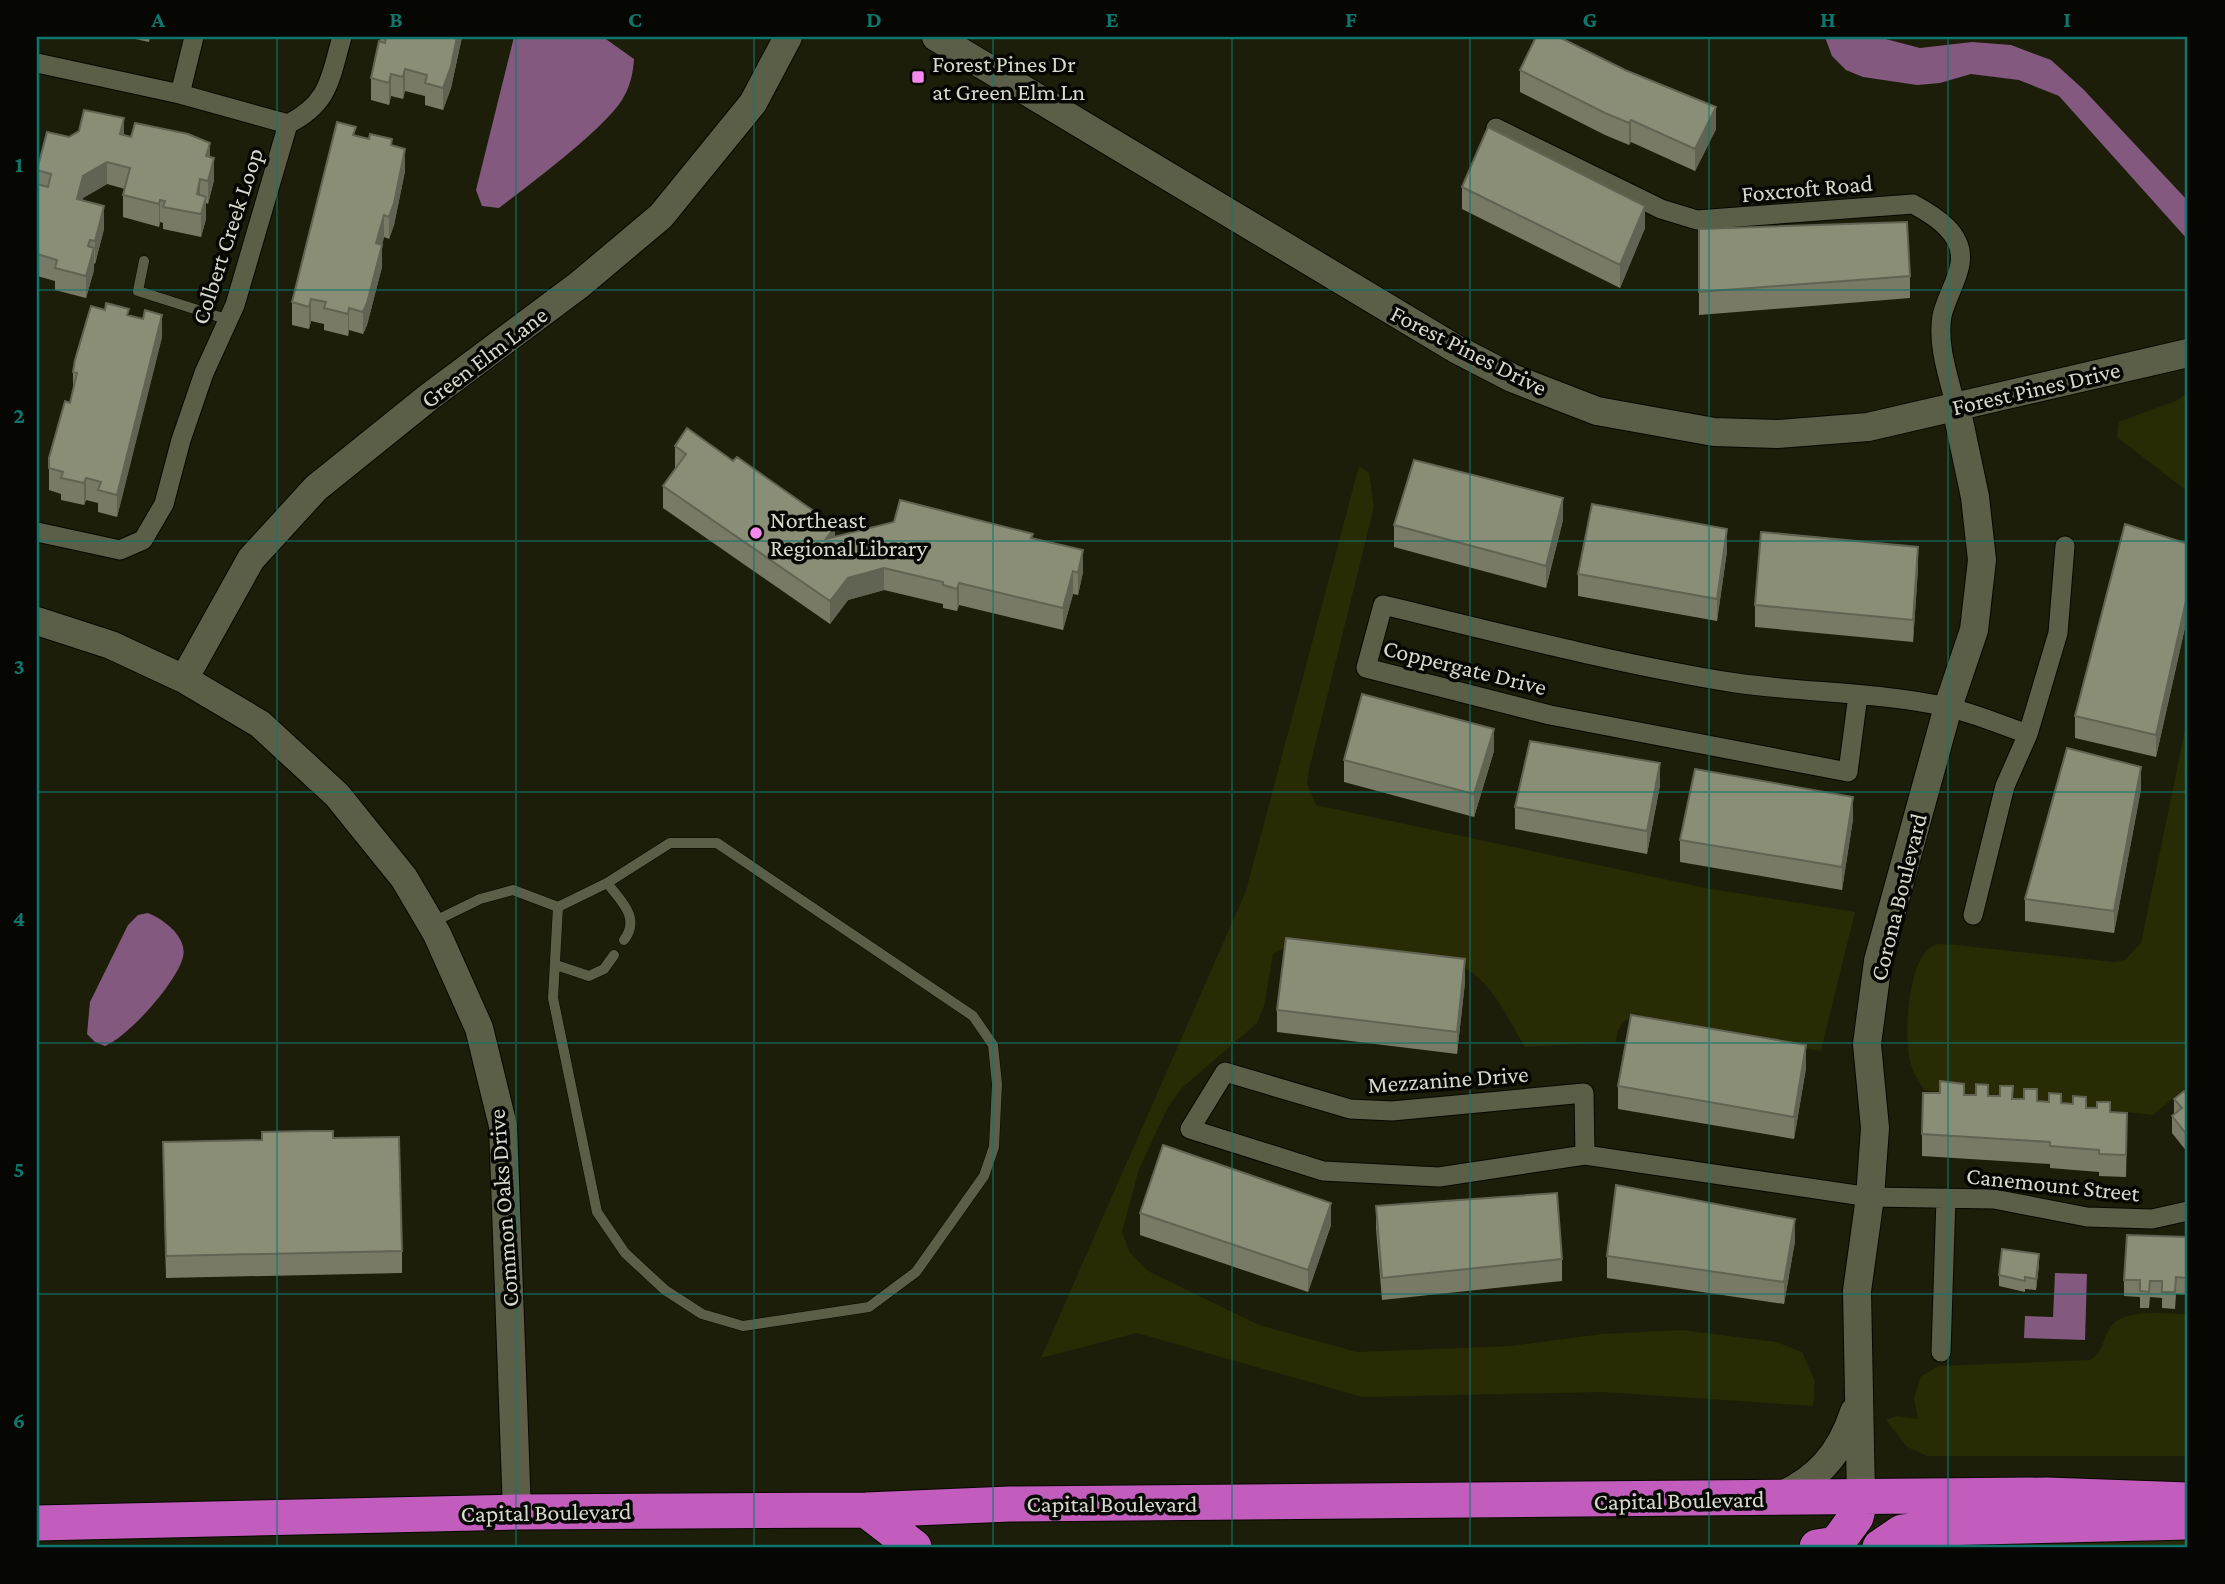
<svg xmlns="http://www.w3.org/2000/svg" width="2225" height="1584" viewBox="0 0 2225 1584" font-family="'Crimson Pro',serif">
	<rect width="100%" height="100%" fill="#1c1e09"/>
	<path fill="#282b03" d="M 2188,392 L 2188,492 L 2117,437 L 2119,422 L 2178,400 Z
		M 1359,466 L 1369,473 L 1374,507 L 1309,770 L 1307,784 L 1316,805 L 1706,888 L 1855,912 L 1821,1051 L 1633,1017 C 1620,1022 1618,1028 1616,1042 L 1525,1047 C 1507,1018 1491,977 1457,965 L 1296,941 L 1273,954 L 1264,1006 L 1257,1023 L 1182,1088 L 1168,1107 L 1139,1169 L 1122,1232 L 1130,1253 L 1148,1271 L 1259,1325 L 1357,1352 L 1511,1346 L 1602,1334 L 1682,1330 L 1777,1342 L 1802,1352 L 1815,1381 L 1813,1406 L 1603,1392 L 1362,1397 L 1137,1333 L 1041,1358 L 1246,891 Z
		M 2188,716 L 2188,1085 L 2153,1115 L 1924,1090 C 1919,1081 1912,1071 1910,1061 C 1904,1037 1907,955 1935,945 C 1940,943 1950,945 1956,945 L 2114,962 L 2125,960 L 2141,943 Z
		M 2188,1314 L 2188,1456 L 1927,1456 L 1907,1447 L 1886,1420 L 1897,1416 L 1918,1419 L 1914,1398 L 1921,1376 L 1939,1366 L 2091,1360 C 2104,1350 2102,1340 2110,1328 C 2123,1307 2166,1314 2188,1314 Z
		M 2188,1538 L 2188,1547 L 1921,1547 L 1931,1543 Z"/>
	<path fill="#83597f" d="M 514,37 L 603,37 L 634,59 C 633,74 630,87 622,100 C 602,131 530,184 499,208 L 482,206 L 476,190 Z
		M 1825,37 L 1878,37 L 1920,48 L 1972,42 L 2011,45 L 2051,60 L 2083,89 L 2188,201 L 2188,240 L 2059,96 L 2019,80 L 1971,74 L 1940,83 L 1917,85 L 1863,77 L 1846,70 L 1832,56 Z
		M 148,913 C 163,919 188,937 183,957 C 177,982 129,1036 105,1046 L 95,1042 L 87,1034 L 90,1002 L 128,925 L 138,915 Z
		M 2055,1273 L 2087,1274 L 2085,1340 L 2024,1338 L 2025,1316 L 2053,1317 Z"/>
	<g fill="none" stroke-linecap="round" stroke-linejoin="round">
		<defs>
			<path id="lane" d="M 144,261 L 138,291 L 229,320
				M 607,883 C 621,901 641,918 624,940
				M 431,923 L 480,899 L 513,890 L 558,907 L 553,998 L 597,1212 L 625,1253 L 665,1290 L 702,1314 L 743,1326 L 869,1307 L 916,1272 L 984,1176 L 994,1147 L 997,1084 L 993,1045 L 973,1016 L 717,843 L 670,843 L 607,883 L 558,907
				M 556,965 L 589,976 L 604,969 L 614,955"/>
			<path id="street" d="M 37,63 L 180,94 L 288,124 L 235,305 L 204,373 L 181,440 L 164,504 L 143,540 L 120,550 L 37,532
				M 180,94 L 194,37
				M 288,124 C 330,103 330,78 342,37
				M 1496,128 L 1661,209 L 1697,220 L 1913,204 C 1935,216 1965,234 1960,264 C 1957,282 1946,298 1942,316 C 1937,346 1949,378 1956,407
				M 1858,695 L 1848,772 L 1550,715 L 1366,668 L 1383,605 C 1500,633 1617,664 1736,683 C 1806,693 1878,692 1947,707 C 1974,713 2001,725 2028,734
				M 1973,915 L 2005,786 L 2028,734 L 2058,633 L 2065,546
				M 1585,1155 L 1584,1093 L 1392,1111 L 1350,1109 L 1225,1072 L 1190,1129 L 1323,1171 L 1439,1177 L 1585,1155 L 1870,1197 L 1994,1199 L 2087,1217 L 2152,1219 L 2188,1211
				M 1941,1352 L 1946,1198"/>
			<path id="secondary" d="M 936,37 L 1456,349 L 1512,378 L 1597,411 L 1714,432 L 1777,434 L 1868,427 L 2188,353
				M 37,621 L 111,645 L 184,679 L 260,724 L 337,795 L 404,878 L 437,934 L 479,1028 L 503,1126 L 517,1512
				M 184,679 L 251,559 L 316,488 L 429,397 L 579,285 L 661,216 L 753,103 L 788,37
				M 1861,1497 L 1857,1291 L 1870,1197 L 1875,1128 L 1867,1044 L 1878,961 L 1948,707 L 1974,630 L 1982,560 L 1975,497 L 1956,407
				M 1776,1498 C 1817,1480 1840,1455 1854,1412"/>
			<path id="highway" d="M 866,1510 L 914,1547
				M 37,1523 L 517,1512 L 866,1510 L 1010,1504 L 2047,1495 L 2188,1500
				M 1817,1547 L 1836,1544 L 1856,1517 L 1861,1497
				M 1880,1547 L 1902,1532 L 1935,1528 L 2188,1522"/>
		</defs>
		<use href="#lane" stroke="#070800" stroke-width="11"/>
		<use href="#street" stroke="#070800" stroke-width="21"/>
		<use href="#secondary" stroke="#070800" stroke-width="30"/>
		<use href="#highway" stroke="#070800" stroke-width="37"/>
		<use href="#lane" stroke="#5c5f48" stroke-width="10"/>
		<use href="#street" stroke="#5c5f48" stroke-width="19"/>
		<use href="#secondary" stroke="#5c5f48" stroke-width="28"/>
		<use href="#highway" stroke="#c25dbd" stroke-width="35"/>
	</g>
	<path fill="#787a65" d="M 131,37 L 150,37 L 149,42 L 131,38 Z
		M 380,37 L 462,37 L 451,88 L 443,110 L 425,105 L 425,96 L 405,91 L 403,99 L 391,96 L 389,105 L 371,100 L 371,78 L 380,41 Z
		M 1520,70 L 1716,129 L 1695,171 L 1631,142 L 1629,145 L 1605,135 L 1520,92 Z
		M 124,135 L 210,157 L 214,180 L 208,204 L 206,203 L 206,219 L 201,237 L 163,229 L 163,223 L 160,222 L 159,227 L 123,217 L 123,195 L 125,189 L 107,184 L 83,198 L 82,201 L 104,229 L 95,264 L 94,263 L 94,270 L 86,298 L 55,290 L 55,281 L 37,276 L 37,168 L 69,137 Z
		M 356,136 L 392,145 L 405,171 L 394,225 L 389,239 L 384,237 L 382,245 L 382,267 L 367,325 L 363,334 L 349,330 L 348,336 L 324,330 L 324,324 L 311,321 L 309,329 L 292,325 L 292,302 Z
		M 1462,187 L 1645,228 L 1620,288 L 1462,209 Z
		M 1699,229 L 1910,276 L 1910,298 L 1699,315 Z
		M 129,316 L 162,337 L 117,517 L 98,512 L 98,503 L 86,500 L 84,505 L 61,500 L 61,494 L 49,490 L 49,458 L 70,403 L 73,392 L 73,372 Z
		M 675,446 L 835,537 L 1033,539 L 1083,572 L 1078,595 L 1073,594 L 1063,630 L 959,605 L 957,611 L 943,608 L 943,604 L 884,590 L 848,600 L 830,624 L 663,508 L 663,486 L 675,468 Z
		M 1563,520 L 1546,588 L 1394,547 L 1394,525 Z
		M 2188,544 L 2188,614 L 2156,757 L 2075,738 L 2075,716 Z
		M 1727,551 L 1717,621 L 1578,596 L 1578,574 Z
		M 1918,569 L 1913,642 L 1755,627 L 1755,605 Z
		M 1494,751 L 1474,817 L 1344,782 L 1344,760 Z
		M 1660,785 L 1647,854 L 1515,829 L 1515,807 Z
		M 2141,789 L 2114,933 L 2025,921 L 2025,899 Z
		M 1853,819 L 1842,890 L 1680,862 L 1680,840 Z
		M 1465,982 L 1457,1054 L 1277,1032 L 1277,1010 Z
		M 1806,1068 L 1794,1139 L 1618,1109 L 1618,1086 Z
		M 1940,1093 L 1988,1096 L 2061,1103 L 2110,1112 L 2127,1135 L 2126,1177 L 2099,1176 L 2099,1172 L 2050,1168 L 2050,1164 L 1922,1156 L 1922,1134 Z
		M 2188,1096 L 2188,1153 L 2172,1133 L 2172,1116 L 2174,1115 L 2174,1099 Z
		M 333,1138 L 402,1251 L 402,1273 L 166,1278 L 163,1164 Z
		M 1376,1206 L 1562,1259 L 1562,1281 L 1382,1300 L 1376,1228 Z
		M 1140,1213 L 1331,1225 L 1308,1292 L 1140,1235 Z
		M 2188,1237 L 2188,1295 L 2176,1294 L 2175,1309 L 2162,1308 L 2162,1298 L 2150,1297 L 2149,1308 L 2140,1308 L 2140,1297 L 2124,1296 L 2124,1280 Z
		M 1795,1241 L 1784,1304 L 1607,1278 L 1607,1256 Z
		M 2039,1265 L 2036,1290 L 2025,1289 L 2025,1292 L 1999,1286 L 1999,1275 Z"/>
	<path fill="#616353" d="M 457,37 L 462,37 L 451,88 L 443,110 L 443,88 Z
		M 405,69 L 405,91 L 403,99 L 403,77 Z
		M 391,74 L 391,96 L 389,105 L 389,83 Z
		M 1716,107 L 1716,129 L 1695,171 L 1695,149 Z
		M 124,118 L 124,141 L 120,134 Z
		M 1631,120 L 1631,142 L 1629,145 L 1629,123 Z
		M 210,143 L 210,165 L 206,156 Z
		M 405,149 L 405,171 L 394,225 L 389,239 L 389,217 Z
		M 214,158 L 214,180 L 208,204 L 208,181 Z
		M 107,162 L 107,184 L 83,198 L 77,222 L 77,199 L 83,176 Z
		M 200,179 L 200,201 L 197,194 Z
		M 206,197 L 206,219 L 201,237 L 201,214 Z
		M 160,200 L 160,222 L 159,227 L 159,204 Z
		M 104,206 L 104,229 L 95,264 L 95,241 Z
		M 1645,206 L 1645,228 L 1620,288 L 1620,265 Z
		M 384,215 L 384,237 L 376,266 L 376,243 Z
		M 382,245 L 382,267 L 367,325 L 363,334 L 363,312 Z
		M 94,248 L 94,270 L 86,298 L 86,276 Z
		M 311,299 L 311,321 L 309,329 L 309,307 Z
		M 349,308 L 349,330 L 348,336 L 348,314 Z
		M 162,315 L 162,337 L 117,517 L 117,495 Z
		M 86,478 L 86,500 L 84,505 L 84,483 Z
		M 1563,498 L 1563,520 L 1546,588 L 1546,566 Z
		M 835,526 L 835,548 L 826,539 Z
		M 1727,529 L 1727,551 L 1717,621 L 1717,599 Z
		M 1918,547 L 1918,569 L 1913,642 L 1913,620 Z
		M 1083,550 L 1083,572 L 1078,595 L 1078,573 Z
		M 884,568 L 884,590 L 848,600 L 830,624 L 830,601 L 848,578 Z
		M 1073,571 L 1073,594 L 1063,630 L 1063,608 Z
		M 959,583 L 959,605 L 957,611 L 957,589 Z
		M 2188,592 L 2188,614 L 2156,757 L 2156,735 Z
		M 1494,729 L 1494,751 L 1474,817 L 1474,794 Z
		M 1660,763 L 1660,785 L 1647,854 L 1647,831 Z
		M 2141,767 L 2141,789 L 2114,933 L 2114,911 Z
		M 1853,797 L 1853,819 L 1842,890 L 1842,867 Z
		M 1465,959 L 1465,982 L 1457,1054 L 1457,1032 Z
		M 1806,1045 L 1806,1068 L 1794,1139 L 1794,1117 Z
		M 1331,1203 L 1331,1225 L 1308,1292 L 1308,1270 Z
		M 1795,1219 L 1795,1241 L 1784,1304 L 1784,1282 Z
		M 2039,1254 L 2039,1265 L 2036,1290 L 2036,1279 Z"/>
	<path fill="#8b8e76" stroke="#616353" stroke-width="2" d="M 386,37 L 457,37 L 451,66 L 443,88 L 425,83 L 427,75 L 405,69 L 403,77 L 391,74 L 389,83 L 371,78 L 379,41 L 385,43 Z
		M 1536,37 L 1559,37 L 1625,70 L 1716,107 L 1695,149 L 1631,120 L 1629,123 L 1605,113 L 1520,70 Z
		M 84,110 L 124,118 L 120,134 L 131,137 L 135,123 L 188,134 L 210,143 L 206,156 L 214,158 L 208,181 L 200,179 L 197,194 L 206,197 L 201,214 L 163,207 L 165,201 L 160,200 L 159,204 L 123,195 L 130,168 L 107,162 L 83,176 L 77,199 L 104,206 L 95,241 L 90,240 L 88,246 L 94,248 L 86,276 L 55,268 L 57,260 L 37,254 L 37,184 L 48,187 L 51,174 L 37,170 L 47,132 L 69,137 L 79,131 Z
		M 337,122 L 356,127 L 353,135 L 369,139 L 370,134 L 392,139 L 391,145 L 405,149 L 394,203 L 389,217 L 384,215 L 376,243 L 382,245 L 367,303 L 363,312 L 349,308 L 348,314 L 324,308 L 326,302 L 311,299 L 309,307 L 292,302 Z
		M 1488,127 L 1645,206 L 1620,265 L 1462,187 Z
		M 1907,222 L 1910,276 L 1699,292 L 1699,229 Z
		M 106,303 L 129,309 L 127,315 L 143,319 L 145,310 L 162,315 L 117,495 L 98,490 L 101,482 L 86,478 L 84,483 L 61,478 L 63,472 L 49,468 L 49,458 L 65,401 L 70,403 L 77,373 L 73,372 L 75,360 L 91,306 L 105,310 Z
		M 687,428 L 733,461 L 737,457 L 835,526 L 826,539 L 894,522 L 900,500 L 1033,534 L 1031,538 L 1083,550 L 1078,573 L 1073,571 L 1063,608 L 959,583 L 957,589 L 943,585 L 943,582 L 884,568 L 848,578 L 830,601 L 663,486 L 686,454 L 675,446 Z
		M 1414,460 L 1563,498 L 1546,566 L 1394,525 Z
		M 1592,504 L 1727,529 L 1717,599 L 1578,574 Z
		M 2125,524 L 2188,544 L 2188,592 L 2156,735 L 2075,716 Z
		M 1761,532 L 1918,547 L 1913,620 L 1755,605 Z
		M 1362,694 L 1494,729 L 1474,794 L 1344,760 Z
		M 1530,741 L 1660,763 L 1647,831 L 1515,807 Z
		M 2067,748 L 2141,767 L 2114,911 L 2025,899 Z
		M 1695,769 L 1853,797 L 1842,867 L 1680,840 Z
		M 1286,938 L 1465,959 L 1457,1032 L 1277,1010 Z
		M 1631,1015 L 1806,1045 L 1794,1117 L 1618,1086 Z
		M 1940,1081 L 1964,1084 L 1964,1095 L 1976,1095 L 1976,1084 L 1988,1085 L 1988,1096 L 2000,1096 L 2000,1086 L 2013,1086 L 2012,1099 L 2024,1099 L 2024,1089 L 2037,1089 L 2037,1101 L 2049,1102 L 2049,1093 L 2061,1094 L 2061,1103 L 2073,1104 L 2073,1096 L 2086,1097 L 2086,1108 L 2097,1108 L 2097,1102 L 2110,1102 L 2110,1112 L 2127,1113 L 2126,1155 L 2099,1154 L 2099,1150 L 2050,1146 L 2050,1142 L 1922,1134 L 1923,1093 L 1940,1093 Z
		M 2184,1091 L 2188,1096 L 2188,1136 L 2172,1116 L 2182,1108 L 2174,1099 Z
		M 309,1131 L 333,1131 L 333,1138 L 399,1137 L 402,1251 L 166,1256 L 163,1142 L 262,1140 L 262,1132 Z
		M 1163,1145 L 1331,1203 L 1308,1270 L 1140,1213 Z
		M 1616,1185 L 1795,1219 L 1784,1282 L 1607,1256 Z
		M 1557,1193 L 1562,1259 L 1382,1278 L 1376,1206 Z
		M 2127,1235 L 2188,1237 L 2188,1278 L 2176,1277 L 2175,1292 L 2162,1292 L 2162,1281 L 2150,1281 L 2149,1292 L 2140,1291 L 2140,1280 L 2124,1280 Z
		M 2002,1249 L 2039,1254 L 2036,1279 L 2025,1277 L 2025,1281 L 1999,1275 Z"/>
	<path fill="none" stroke="#0f766e" stroke-width="2" stroke-opacity="0.55" d="M 277,37 L 277,1547M 516,37 L 516,1547M 754,37 L 754,1547M 993,37 L 993,1547M 1232,37 L 1232,1547M 1470,37 L 1470,1547M 1709,37 L 1709,1547M 1948,37 L 1948,1547M 37,290 L 2188,290M 37,541 L 2188,541M 37,792 L 2188,792M 37,1043 L 2188,1043M 37,1294 L 2188,1294"/>
	<g fill="#f589ee" stroke="#060702" stroke-width="2.5">
		<rect x="911" y="70" width="14" height="14" rx="3.5"/>
		<circle cx="756" cy="533" r="7"/>
	</g>
	<g text-anchor="middle" dominant-baseline="central" stroke-width="7" stroke-linejoin="round" paint-order="stroke">
		<g font-size="24" fill="#d7d9cc" stroke="#060702" text-anchor="start">
			<text x="932" y="63">Forest Pines Dr<tspan x="932" dy="28">at Green Elm Ln</tspan></text>
			<text x="770" y="519">Northeast<tspan x="770" dy="28">Regional Library</tspan></text>
		</g>
		<g font-size="24" fill="#d7d9cc" stroke="#060702">
			<text transform="translate(1807 188) rotate(-5)">Foxcroft Road</text>
			<text transform="translate(227 236) rotate(-72)">Colbert Creek Loop</text>
			<text transform="translate(1469 350) rotate(27)">Forest Pines Drive</text>
			<text transform="translate(484 357) rotate(-37)">Green Elm Lane</text>
			<text transform="translate(2036 388) rotate(-13)">Forest Pines Drive</text>
			<text transform="translate(1465 667) rotate(14)">Coppergate Drive</text>
			<text transform="translate(1898 897) rotate(-76)">Corona Boulevard</text>
			<text transform="translate(1448 1079) rotate(-4)">Mezzanine Drive</text>
			<text transform="translate(2053 1184) rotate(6)">Canemount Street</text>
			<text transform="translate(503 1208) rotate(-94)">Common Oaks Drive</text>
			<text transform="translate(1679 1500) rotate(-1)">Capital Boulevard</text>
			<text x="1112" y="1503">Capital Boulevard</text>
			<text transform="translate(546 1512) rotate(-1)">Capital Boulevard</text>
		</g>
	</g>
	<rect width="2225" height="1584" fill="none" stroke="#060702" stroke-width="77"/>
	<rect x="38" y="38" width="2148" height="1508" fill="none" stroke="#0f766e" stroke-width="2.5"/>
	<g font-size="23" text-anchor="middle" font-weight="bold" fill="#0f766e">
		<text x="158" y="27">A</text>
		<text x="396" y="27">B</text>
		<text x="635" y="27">C</text>
		<text x="874" y="27">D</text>
		<text x="1112" y="27">E</text>
		<text x="1351" y="27">F</text>
		<text x="1590" y="27">G</text>
		<text x="1828" y="27">H</text>
		<text x="2067" y="27">I</text>
		<text x="19" y="172">1</text>
		<text x="19" y="423">2</text>
		<text x="19" y="674">3</text>
		<text x="19" y="926">4</text>
		<text x="19" y="1177">5</text>
		<text x="19" y="1428">6</text>
	</g>
</svg>
